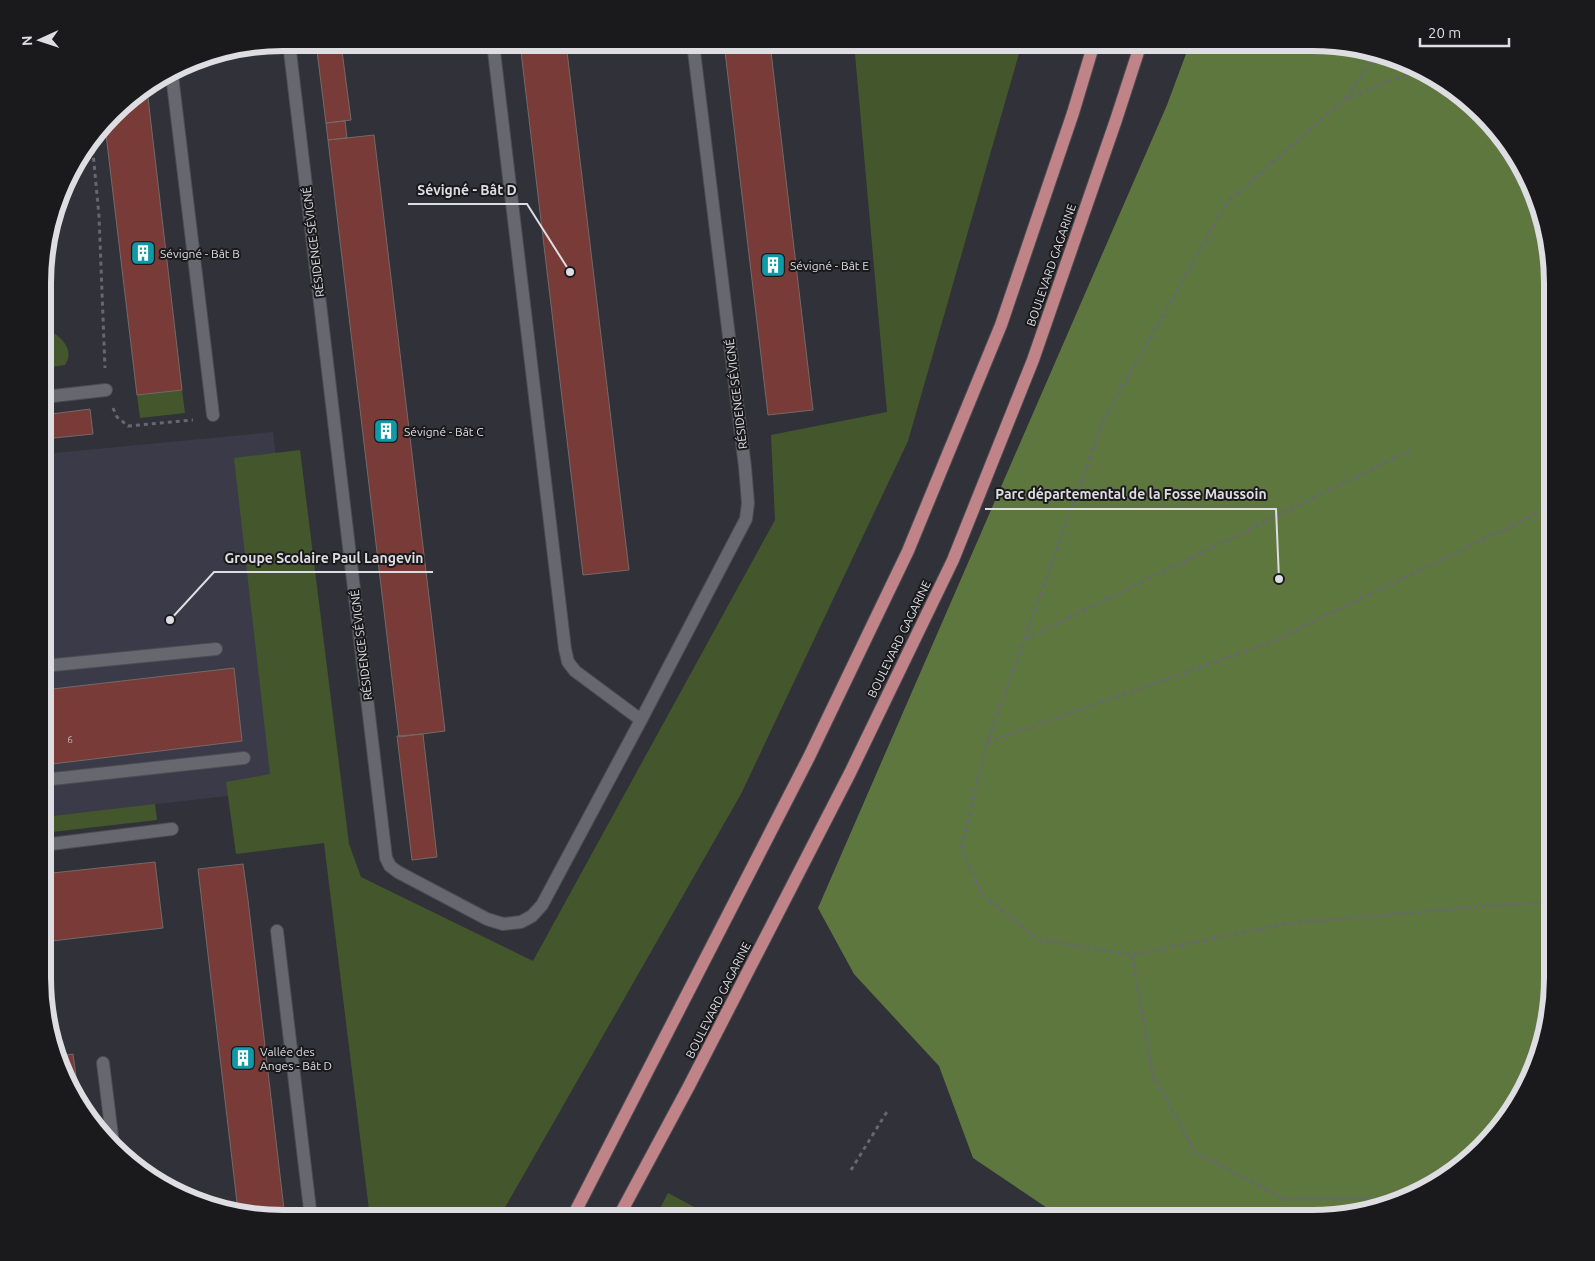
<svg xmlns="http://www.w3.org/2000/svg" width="1595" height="1261" viewBox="0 0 1595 1261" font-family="Ubuntu,sans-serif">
	<rect width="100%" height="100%" fill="#313139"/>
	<path fill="#3b3a48" d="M 273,432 L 316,786 L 43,817 L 44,454 Z"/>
	<path fill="#44572c" d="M 854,43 L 1022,43 L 908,441 L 741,794 L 499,1218 L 370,1218 L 324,843 L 236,854 L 226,782 L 270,774 L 234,458 L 300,450 L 349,844 L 361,877 L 533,961 L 775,520 L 771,435 L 887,412 Z
		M 44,328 C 59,334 76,349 65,365 L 44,368 Z
		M 182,390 L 185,413 L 140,418 L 137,395 Z
		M 155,804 L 157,820 L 43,833 L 43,817 Z
		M 668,1193 L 715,1218 L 655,1218 Z"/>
	<path fill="#5d773f" d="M 1190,43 L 1328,43 L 1404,61 L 1471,102 L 1528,177 L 1552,283 L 1552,994 L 1534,1070 L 1493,1137 L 1404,1200 L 1312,1218 L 1062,1218 L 973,1158 L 939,1066 L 854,974 L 818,908 L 1167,105 Z"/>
	<path fill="#783b38" stroke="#746968" d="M 316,43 L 341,43 L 351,120 L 326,123 Z
		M 520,43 L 566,43 L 629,570 L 583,575 Z
		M 724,43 L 770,43 L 813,410 L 768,415 Z
		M 147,89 L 182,390 L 137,395 L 105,126 L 125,102 Z
		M 345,121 L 347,138 L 328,140 L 326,123 Z
		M 374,135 L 445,731 L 399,737 L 328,140 Z
		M 90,409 L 93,434 L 44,439 L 44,415 Z
		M 234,668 L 242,741 L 44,765 L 44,690 Z
		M 423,734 L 437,857 L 412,860 L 397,736 Z
		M 155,862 L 163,928 L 43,942 L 43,874 Z
		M 243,864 L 248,900 L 285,1218 L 268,1218 L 238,1211 L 198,869 Z
		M 73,1054 L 79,1099 L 67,1085 L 60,1056 Z"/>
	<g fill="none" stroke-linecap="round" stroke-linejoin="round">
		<defs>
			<path id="minor" d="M 289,43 L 386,858 L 390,866 L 398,872 L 487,919 L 503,924 L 521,922 L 532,916 L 542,905 L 641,720 L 746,519 L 748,503 L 745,467 L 693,43
				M 493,43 L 565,649 L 568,662 L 575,671 L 641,720
				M 172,75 L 213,415
				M 44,397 L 106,390
				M 44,666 L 216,649
				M 43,780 L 244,758
				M 43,845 L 172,829
				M 277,931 L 311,1218
				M 103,1063 L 113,1144"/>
			<path id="major" d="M 572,1218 L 809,757 L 908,551 L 1001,325 L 1073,113 L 1094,43
				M 618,1218 L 689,1086 L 850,773 L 953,560 L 1033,360 L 1116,120 L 1141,43"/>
		</defs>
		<use href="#minor" stroke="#4c4c52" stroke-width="14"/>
		<use href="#major" stroke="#4c4c52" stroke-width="14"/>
		<path stroke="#67676e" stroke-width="3" stroke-dasharray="4 4" stroke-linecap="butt" d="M 1422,72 L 1414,71 L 1345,99 L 1228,201 L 1104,419 L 987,742 L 961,848 L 982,894 L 1037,939 L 1132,955 L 1284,924 L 1475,907 L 1552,902
			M 1346,98 L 1376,54
			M 92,142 L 99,216 L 105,368
			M 113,408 L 117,417 L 128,426 L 193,420
			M 1025,639 L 1413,449
			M 987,742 L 1269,643 L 1552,506
			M 1132,955 L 1152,1073 L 1195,1152 L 1284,1199 L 1405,1199
			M 851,1170 L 888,1110"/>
		<use href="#minor" stroke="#676770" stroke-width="12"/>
		<use href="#major" stroke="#c08387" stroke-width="12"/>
	</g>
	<defs>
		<symbol id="building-square" viewBox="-11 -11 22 22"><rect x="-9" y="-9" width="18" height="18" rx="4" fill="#0f9aa8" stroke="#1a1a1d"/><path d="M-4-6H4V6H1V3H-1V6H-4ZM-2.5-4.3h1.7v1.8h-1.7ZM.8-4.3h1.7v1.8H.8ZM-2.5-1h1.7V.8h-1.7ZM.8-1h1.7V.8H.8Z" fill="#fff"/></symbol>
	</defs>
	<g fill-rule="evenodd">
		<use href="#building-square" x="129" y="239" width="28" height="28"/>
		<use href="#building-square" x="759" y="251" width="28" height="28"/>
		<use href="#building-square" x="372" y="417" width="28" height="28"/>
		<use href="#building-square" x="229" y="1044" width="28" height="28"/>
	</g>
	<g text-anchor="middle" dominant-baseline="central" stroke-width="4" stroke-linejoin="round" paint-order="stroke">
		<g font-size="10" fill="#c4b4b8">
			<text x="70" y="739">6</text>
		</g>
		<g font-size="12" fill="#dddde2" stroke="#1a1a1d">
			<text transform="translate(313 242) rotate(-97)">RÉSIDENCE SÉVIGNÉ</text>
			<text transform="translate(1051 265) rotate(-71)">BOULEVARD GAGARINE</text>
			<text transform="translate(736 394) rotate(-97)">RÉSIDENCE SÉVIGNÉ</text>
			<text transform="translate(899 639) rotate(-64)">BOULEVARD GAGARINE</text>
			<text transform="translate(361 645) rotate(-97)">RÉSIDENCE SÉVIGNÉ</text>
			<text transform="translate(718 1000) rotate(-63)">BOULEVARD GAGARINE</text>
		</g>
		<g font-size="12" fill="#dddde2" stroke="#1a1a1d" text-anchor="start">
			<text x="160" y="253">Sévigné - Bât B</text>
			<text x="790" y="265">Sévigné - Bât E</text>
			<text x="404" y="431">Sévigné - Bât C</text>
			<text x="260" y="1051">Vallée des<tspan x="260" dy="14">Anges - Bât D</tspan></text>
		</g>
	</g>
	<path d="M0 0H1595V1261H0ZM283 51H1312A232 232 0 0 1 1544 283V978A232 232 0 0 1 1312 1210H283A232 232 0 0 1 51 978V283A232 232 0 0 1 283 51Z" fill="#1a1a1d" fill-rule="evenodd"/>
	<path fill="none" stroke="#dddde2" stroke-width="6" d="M283 51H1312A232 232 0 0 1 1544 283V978A232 232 0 0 1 1312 1210H283A232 232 0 0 1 51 978V283A232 232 0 0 1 283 51Z"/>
	<path fill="none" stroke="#dddde2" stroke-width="2" d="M570 272L527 204H408M1279 579L1276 509H985M170 620L214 572H433"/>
	<g fill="#dddde2" stroke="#1a1a1d" stroke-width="2">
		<circle cx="570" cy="272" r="5"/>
		<circle cx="1279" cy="579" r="5"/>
		<circle cx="170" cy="620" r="5"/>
	</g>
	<g font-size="14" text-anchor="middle" font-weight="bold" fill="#dddde2" stroke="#1a1a1d" stroke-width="4" stroke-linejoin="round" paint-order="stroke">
		<text x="467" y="195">Sévigné - Bât D</text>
		<text x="1131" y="499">Parc départemental de la Fosse Maussoin</text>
		<text x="324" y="563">Groupe Scolaire Paul Langevin</text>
	</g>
	<g transform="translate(40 40) rotate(267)" stroke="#1a1a1d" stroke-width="4" paint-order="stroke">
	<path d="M0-4L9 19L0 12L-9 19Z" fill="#dddde2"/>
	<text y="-8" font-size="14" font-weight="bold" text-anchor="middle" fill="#dddde2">N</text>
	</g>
	<path d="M1420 38v8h89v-8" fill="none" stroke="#dddde2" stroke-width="2.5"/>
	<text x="1428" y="38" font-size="15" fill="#dddde2" stroke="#1a1a1d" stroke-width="4" paint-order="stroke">20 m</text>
</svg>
